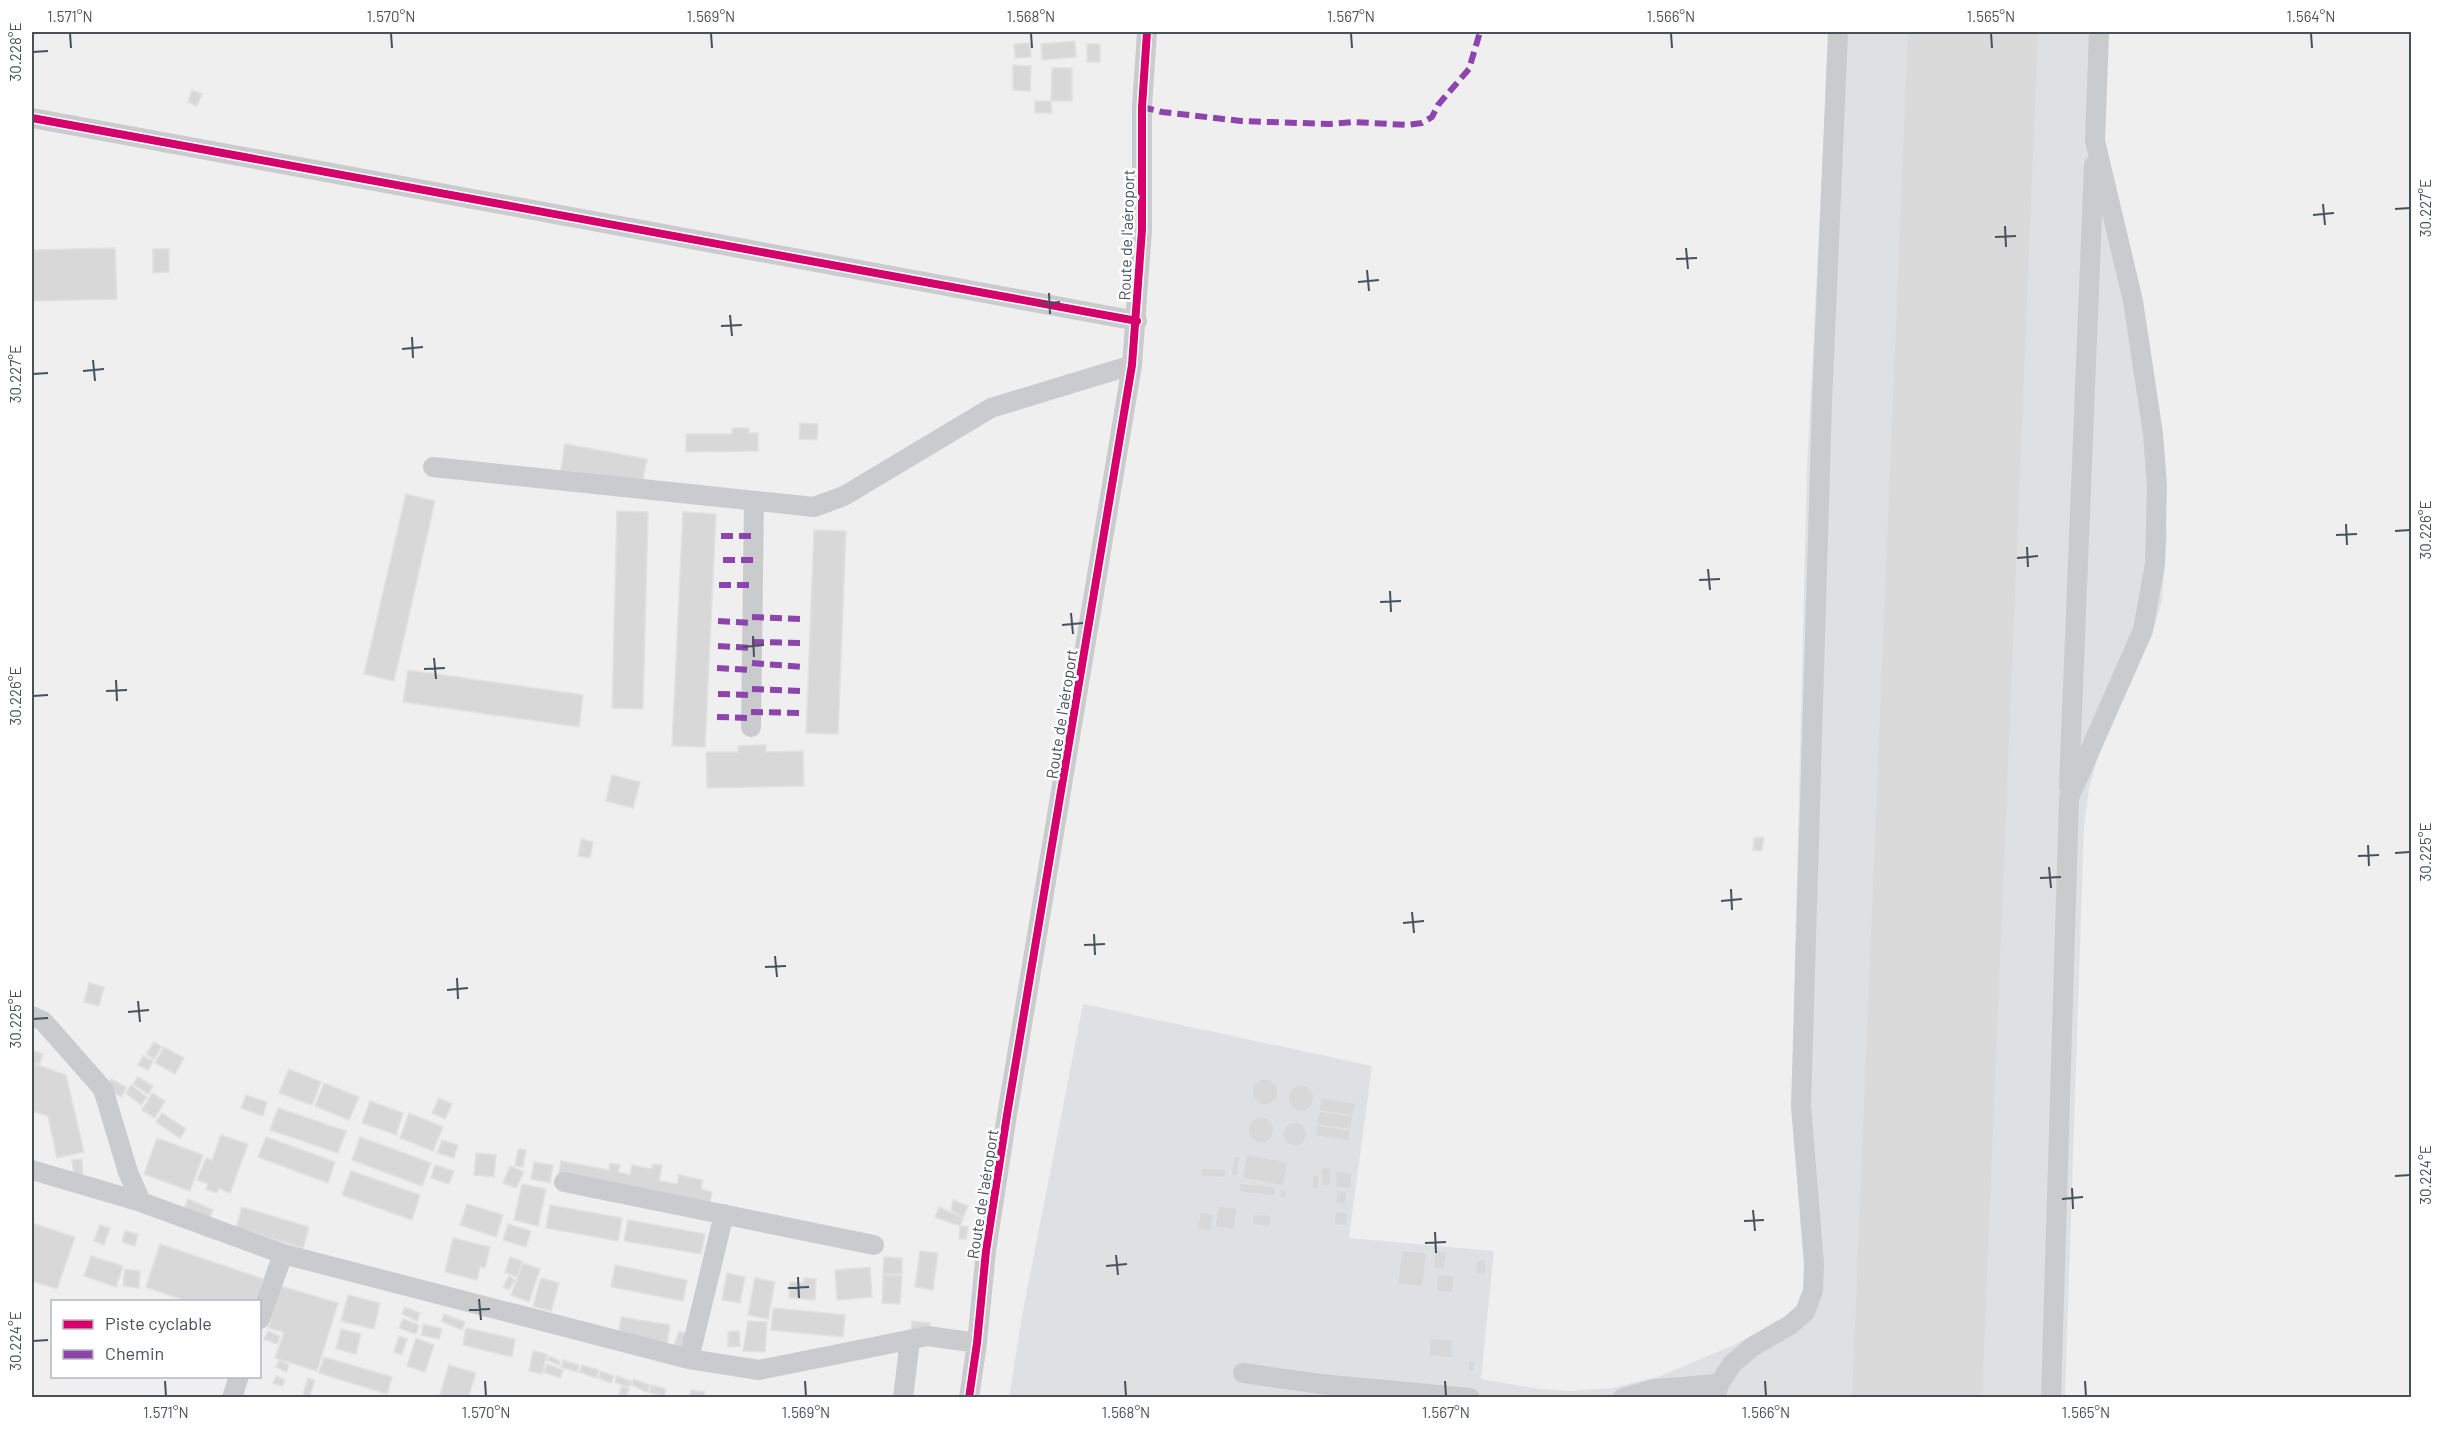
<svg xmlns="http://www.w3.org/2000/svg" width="2443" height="1429" viewBox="0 0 2443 1429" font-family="Barlow,sans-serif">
	<rect width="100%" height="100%" fill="#efefef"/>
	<path fill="#dfe0e2" d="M 1829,32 L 2109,32 L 2103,148 L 2116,212 L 2130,245 L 2142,308 L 2164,478 L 2167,538 L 2162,600 L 2152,635 L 2128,689 L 2102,742 L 2089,789 L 2084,827 L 2065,1397 L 1009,1398 L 1022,1316 L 1083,1004 L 1372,1066 L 1349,1238 L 1494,1251 L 1481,1379 L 1540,1389 L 1570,1391 L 1612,1388 L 1660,1376 L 1736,1344 L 1776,1324 L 1793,1312 L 1802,1298 L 1807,1282 L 1794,1094 L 1794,993 L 1807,468 Z"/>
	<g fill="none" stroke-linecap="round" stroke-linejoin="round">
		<path stroke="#dadadb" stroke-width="130" d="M 1917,1398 L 1973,32"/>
	</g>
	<path fill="#d8d8d9" stroke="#e0e1e2" stroke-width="1.5" d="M 1075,41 L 1076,57 L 1042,60 L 1041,44 Z
		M 1030,43 L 1031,57 L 1015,58 L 1014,44 Z
		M 1087,44 L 1100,44 L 1100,62 L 1087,62 Z
		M 1013,65 L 1031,66 L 1030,91 L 1013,90 Z
		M 1052,68 L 1072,68 L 1072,101 L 1051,101 Z
		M 192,90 L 202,94 L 197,106 L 188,102 Z
		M 1035,101 L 1051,101 L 1052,113 L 1035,113 Z
		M 32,208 L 33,250 L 115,248 L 117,299 L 32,301 Z
		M 153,249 L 169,249 L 169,272 L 153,273 Z
		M 800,423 L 818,424 L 817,440 L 799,439 Z
		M 732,428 L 749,428 L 749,433 L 758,433 L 758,451 L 686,452 L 686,434 L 732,434 Z
		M 565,444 L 647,459 L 641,490 L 560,475 Z
		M 406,494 L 435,501 L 394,681 L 364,674 Z
		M 617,511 L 648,512 L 643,709 L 612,708 Z
		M 683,512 L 716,514 L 705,747 L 672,746 Z
		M 814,530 L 846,531 L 838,734 L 806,733 Z
		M 408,670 L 583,695 L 579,727 L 403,702 Z
		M 766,745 L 766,752 L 803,751 L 804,786 L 707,788 L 706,752 L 738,752 L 738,746 Z
		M 612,775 L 640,782 L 633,808 L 606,801 Z
		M 1764,837 L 1762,851 L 1753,850 L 1754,838 Z
		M 581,839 L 593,842 L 590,858 L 578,856 Z
		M 89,983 L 104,987 L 99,1006 L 84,1002 Z
		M 154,1042 L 162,1047 L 154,1059 L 146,1054 Z
		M 164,1047 L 184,1058 L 175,1074 L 155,1063 Z
		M 32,1050 L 43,1054 L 39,1065 L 32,1063 Z
		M 143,1056 L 153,1061 L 148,1070 L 138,1065 Z
		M 32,1063 L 66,1075 L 84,1152 L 57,1158 L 48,1116 L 32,1111 Z
		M 289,1069 L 321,1082 L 312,1105 L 279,1093 Z
		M 138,1077 L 153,1086 L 148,1094 L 133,1084 Z
		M1252 1092a13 13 0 1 1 26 0a13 13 0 1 1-26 0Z
		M 111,1079 L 126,1087 L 122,1097 L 106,1090 Z
		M 324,1083 L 359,1097 L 349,1120 L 315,1106 Z
		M 131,1085 L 147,1097 L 141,1105 L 126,1093 Z
		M1288 1098a13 13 0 1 1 26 0a13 13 0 1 1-26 0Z
		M 152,1093 L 165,1101 L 155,1118 L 142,1110 Z
		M 246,1095 L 267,1102 L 263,1116 L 241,1108 Z
		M 1321,1097 L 1356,1103 L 1353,1116 L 1319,1111 Z
		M 439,1098 L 452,1104 L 445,1119 L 432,1113 Z
		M 370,1101 L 403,1113 L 396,1135 L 362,1123 Z
		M 278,1108 L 346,1131 L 338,1153 L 270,1130 Z
		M 1319,1111 L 1353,1116 L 1351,1130 L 1316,1125 Z
		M 162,1113 L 186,1129 L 180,1138 L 156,1122 Z
		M 409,1113 L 443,1127 L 433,1151 L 400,1138 Z
		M1248 1130a13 13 0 1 1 26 0a13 13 0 1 1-26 0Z
		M1283 1134a12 12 0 1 1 24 0a12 12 0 1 1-24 0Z
		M 1316,1125 L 1351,1130 L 1349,1141 L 1315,1136 Z
		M 221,1135 L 248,1144 L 230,1193 L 218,1188 L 217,1193 L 206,1189 L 208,1184 L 197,1180 L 206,1158 L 212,1160 Z
		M 266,1137 L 335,1162 L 328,1183 L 258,1157 Z
		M 360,1137 L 431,1163 L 422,1186 L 352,1160 Z
		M 157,1138 L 203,1155 L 190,1191 L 144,1174 Z
		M 442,1140 L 458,1145 L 454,1158 L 437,1153 Z
		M 518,1149 L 526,1150 L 523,1167 L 515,1166 Z
		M 476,1153 L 496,1155 L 494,1177 L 474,1175 Z
		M 1246,1154 L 1288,1162 L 1284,1186 L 1242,1178 Z
		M 1234,1156 L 1240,1157 L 1237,1176 L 1231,1175 Z
		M 82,1159 L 83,1176 L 74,1177 L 72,1160 Z
		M 561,1161 L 609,1170 L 610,1163 L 620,1165 L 618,1172 L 630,1175 L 632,1165 L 652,1169 L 653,1164 L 662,1165 L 659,1181 L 677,1184 L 679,1175 L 703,1180 L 701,1189 L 712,1192 L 707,1214 L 557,1183 Z
		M 534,1162 L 553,1165 L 550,1183 L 531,1179 Z
		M 435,1165 L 454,1171 L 449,1184 L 431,1178 Z
		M 510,1166 L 524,1172 L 516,1188 L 503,1183 Z
		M 1330,1167 L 1331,1185 L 1322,1186 L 1321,1168 Z
		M 1201,1168 L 1226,1169 L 1226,1178 L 1200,1176 Z
		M 351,1171 L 420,1195 L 412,1220 L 342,1195 Z
		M 1336,1171 L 1352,1173 L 1351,1189 L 1335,1187 Z
		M 1312,1175 L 1319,1175 L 1319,1189 L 1312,1189 Z
		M 1240,1183 L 1276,1187 L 1275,1196 L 1239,1192 Z
		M 522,1184 L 546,1189 L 538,1226 L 514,1220 Z
		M 1280,1189 L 1286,1189 L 1286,1198 L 1280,1198 Z
		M 1337,1190 L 1347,1192 L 1346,1205 L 1335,1203 Z
		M 188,1199 L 213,1210 L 205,1229 L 180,1218 Z
		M 953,1200 L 968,1206 L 963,1218 L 951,1210 Z
		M 467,1204 L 503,1215 L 496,1237 L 460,1225 Z
		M 550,1205 L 622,1218 L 618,1241 L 546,1228 Z
		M 1218,1206 L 1237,1208 L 1235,1230 L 1215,1227 Z
		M 242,1207 L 309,1227 L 303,1248 L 236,1228 Z
		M 939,1207 L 963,1218 L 960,1226 L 935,1217 Z
		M 1335,1211 L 1348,1212 L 1347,1226 L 1334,1225 Z
		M 1200,1212 L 1214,1214 L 1211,1231 L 1197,1229 Z
		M 1253,1214 L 1271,1215 L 1270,1227 L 1252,1225 Z
		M 628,1220 L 705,1234 L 701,1254 L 624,1241 Z
		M 32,1223 L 75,1237 L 57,1289 L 32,1281 Z
		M 508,1224 L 531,1231 L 526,1247 L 503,1240 Z
		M 100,1225 L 110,1228 L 104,1245 L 94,1241 Z
		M 960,1226 L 968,1227 L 966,1239 L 959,1239 Z
		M 125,1231 L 138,1234 L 135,1246 L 122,1242 Z
		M 453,1238 L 490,1247 L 485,1268 L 480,1267 L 477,1280 L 445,1272 Z
		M 160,1244 L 263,1279 L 256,1302 L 189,1302 L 146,1287 Z
		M 1402,1250 L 1427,1253 L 1423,1287 L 1397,1284 Z
		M 1435,1250 L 1447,1252 L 1444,1270 L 1433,1268 Z
		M 920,1251 L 938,1253 L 933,1290 L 915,1287 Z
		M 91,1256 L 123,1266 L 116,1287 L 84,1276 Z
		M 510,1257 L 522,1261 L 517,1277 L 505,1272 Z
		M 884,1257 L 902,1258 L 902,1274 L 883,1274 Z
		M 1476,1260 L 1486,1260 L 1486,1275 L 1475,1274 Z
		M 523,1263 L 540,1269 L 529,1302 L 511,1295 Z
		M 615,1265 L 687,1280 L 683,1301 L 611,1287 Z
		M 870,1267 L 872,1297 L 837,1300 L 835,1270 Z
		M 125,1269 L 140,1271 L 139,1288 L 123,1286 Z
		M 727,1273 L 745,1277 L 740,1303 L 722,1300 Z
		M 1437,1274 L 1454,1276 L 1453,1293 L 1436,1291 Z
		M 883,1275 L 902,1276 L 900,1304 L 882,1303 Z
		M 509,1276 L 515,1280 L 509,1290 L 503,1287 Z
		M 541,1278 L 559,1283 L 551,1311 L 533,1306 Z
		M 755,1278 L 775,1282 L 768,1319 L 748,1315 Z
		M 804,1278 L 816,1279 L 815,1300 L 789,1298 L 790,1282 L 803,1283 Z
		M 281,1286 L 338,1303 L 317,1371 L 275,1358 L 284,1332 L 268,1328 Z
		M 348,1295 L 380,1303 L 374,1329 L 341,1321 Z
		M 405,1307 L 420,1313 L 417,1321 L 402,1314 Z
		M 773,1308 L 845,1315 L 843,1337 L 771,1330 Z
		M 444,1314 L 465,1322 L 462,1330 L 441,1321 Z
		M 621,1317 L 670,1325 L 667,1345 L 618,1337 Z
		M 403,1319 L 419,1325 L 416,1334 L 399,1328 Z
		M 748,1321 L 767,1322 L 765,1352 L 743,1351 Z
		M 912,1321 L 930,1323 L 929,1334 L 911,1332 Z
		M 424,1324 L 442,1329 L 439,1339 L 421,1335 Z
		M 466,1328 L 515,1339 L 512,1357 L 463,1345 Z
		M 341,1329 L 361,1334 L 356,1354 L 336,1349 Z
		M 268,1331 L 280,1336 L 277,1344 L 264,1339 Z
		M 679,1331 L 687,1334 L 680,1351 L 673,1348 Z
		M 739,1331 L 740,1346 L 728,1347 L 728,1332 Z
		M 399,1336 L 407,1339 L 402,1355 L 394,1352 Z
		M 416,1338 L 434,1345 L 425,1372 L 407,1366 Z
		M 1430,1338 L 1453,1340 L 1452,1358 L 1429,1356 Z
		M 533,1351 L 547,1354 L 542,1374 L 529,1371 Z
		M 549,1356 L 560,1361 L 559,1365 L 547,1360 Z
		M 324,1357 L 392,1377 L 387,1394 L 319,1373 Z
		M 279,1360 L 289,1365 L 286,1372 L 276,1367 Z
		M 563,1360 L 579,1365 L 577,1372 L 561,1367 Z
		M 1468,1360 L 1475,1361 L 1475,1372 L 1468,1372 Z
		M 547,1364 L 563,1370 L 560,1378 L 544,1372 Z
		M 449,1365 L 476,1373 L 468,1398 L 439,1398 Z
		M 582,1365 L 599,1370 L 596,1378 L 579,1372 Z
		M 601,1371 L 614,1376 L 611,1383 L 598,1378 Z
		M 276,1376 L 285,1380 L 282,1386 L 273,1383 Z
		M 617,1376 L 631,1381 L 629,1387 L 615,1382 Z
		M 308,1378 L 315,1381 L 309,1398 L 302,1398 Z
		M 634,1379 L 650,1385 L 647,1392 L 631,1385 Z
		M 652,1385 L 666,1389 L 664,1397 L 649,1392 Z
		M 622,1386 L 629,1389 L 626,1396 L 619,1394 Z
		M 691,1390 L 705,1392 L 704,1398 L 690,1398 Z"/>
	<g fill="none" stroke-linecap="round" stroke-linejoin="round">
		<path stroke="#c9cbcd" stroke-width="20" d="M 32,118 L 1137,321
			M 433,467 L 814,507 L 844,496 L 991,408 L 1132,365
			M 751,727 L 754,501
			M 2069,786 L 2094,165
			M 32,1016 L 43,1021 L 103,1089 L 128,1172 L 141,1202 L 283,1254 L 689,1359 L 759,1370 L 928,1336 L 977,1343
			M 32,1170 L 141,1202
			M 564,1182 L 874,1245
			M 260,1319 L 283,1254
			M 689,1359 L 724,1214
			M 1243,1373 L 1321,1384 L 1470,1398
			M 232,1398 L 239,1376
			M 903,1398 L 910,1340
			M 969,1398 L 977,1343 L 986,1251 L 1007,1115 L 1132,365 L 1142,230 L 1142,107 L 1147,32
			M 1623,1398 L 1654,1389 L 1719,1384
			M 1715,1398 L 1719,1384 L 1732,1364 L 1752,1347 L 1790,1325 L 1805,1312 L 1813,1291 L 1814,1264 L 1801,1106 L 1822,403 L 1838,32
			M 2051,1398 L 2069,798 L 2143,630 L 2155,564 L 2157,486 L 2153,434 L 2133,301 L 2095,141 L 2099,32"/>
		<path stroke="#8e44ad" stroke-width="6" stroke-dasharray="12 6" stroke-linecap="butt" d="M 1142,107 L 1162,112 L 1241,121 L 1329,124 L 1354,122 L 1407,125 L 1422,123 L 1432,117 L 1438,105 L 1469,69 L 1480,32
			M 721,536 L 753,536
			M 723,560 L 753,560
			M 719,585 L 753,585
			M 752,617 L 802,619
			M 718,621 L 753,623
			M 752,642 L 803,643
			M 718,646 L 752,648
			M 752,663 L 803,667
			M 717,668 L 752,670
			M 752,689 L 800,691
			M 718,694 L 751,695
			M 751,712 L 800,713
			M 717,717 L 751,718"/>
		<defs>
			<path id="cycleway" d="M 32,118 L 1137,321
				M 969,1398 L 977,1343 L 986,1251 L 1007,1115 L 1132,365 L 1142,230 L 1142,107 L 1147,32"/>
		</defs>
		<use href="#cycleway" stroke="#fff" stroke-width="11"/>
		<use href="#cycleway" stroke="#d6006c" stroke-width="8"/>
	</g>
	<path fill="none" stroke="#47515a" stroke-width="2" d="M 70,33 L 71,48M 391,33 L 392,48M 711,33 L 712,48M 1031,33 L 1032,48M 1351,33 L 1352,48M 1671,33 L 1672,48M 1991,33 L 1992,48M 2311,33 L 2312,48M 33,52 L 48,51M 2323,204 L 2325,225M 2395,209 L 2410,208M 2313,215 L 2334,213M 2005,226 L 2006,247M 1995,237 L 2016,236M 1686,248 L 1688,269M 1676,259 L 1697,258M 1367,270 L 1369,291M 1358,282 L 1379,280M 1049,293 L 1050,314M 1039,304 L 1060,302M 730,315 L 732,336M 721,326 L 742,325M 412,337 L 413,358M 402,349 L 423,347M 93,360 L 95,381M 83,371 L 104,369M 33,374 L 48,373M 2346,524 L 2347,545M 2395,531 L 2410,530M 2336,535 L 2357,534M 2027,547 L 2028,567M 2017,558 L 2038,556M 1708,569 L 1710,590M 1699,580 L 1720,579M 1390,591 L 1391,612M 1380,602 L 1401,601M 1071,613 L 1073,634M 1062,625 L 1083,623M 753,636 L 754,657M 743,647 L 764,645M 434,658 L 436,679M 424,669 L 445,668M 116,680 L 117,701M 106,691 L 127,690M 33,696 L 48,695M 2368,845 L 2369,866M 2395,853 L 2410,852M 2358,856 L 2379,855M 2049,867 L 2051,888M 2040,878 L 2061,877M 1731,889 L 1732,910M 1721,901 L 1742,899M 1412,912 L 1414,933M 1403,923 L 1424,921M 1094,934 L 1095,955M 1084,945 L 1105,944M 775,956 L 777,977M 765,967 L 786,966M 457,978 L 458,999M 447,990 L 468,988M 138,1001 L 140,1022M 128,1012 L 149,1010M 33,1019 L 48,1018M 2395,1176 L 2410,1175M 2072,1188 L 2073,1209M 2062,1199 L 2083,1197M 1753,1210 L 1755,1231M 1744,1221 L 1764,1220M 1435,1232 L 1436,1253M 1425,1243 L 1446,1242M 1116,1255 L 1118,1275M 1106,1266 L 1127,1264M 798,1277 L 799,1298M 788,1288 L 809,1287M 479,1299 L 481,1320M 469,1310 L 490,1309M 33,1341 L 48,1340M 165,1381 L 166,1396M 485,1381 L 486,1396M 805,1381 L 806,1396M 1125,1381 L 1126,1396M 1445,1381 L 1446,1396M 1765,1381 L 1766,1396M 2085,1381 L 2086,1396"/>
	<g text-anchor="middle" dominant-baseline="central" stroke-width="5" stroke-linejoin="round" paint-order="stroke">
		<g font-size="16" fill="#47515a" stroke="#fff">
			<text transform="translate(1126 235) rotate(-88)">Route de l'aéroport</text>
			<text transform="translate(1061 714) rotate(-81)">Route de l'aéroport</text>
			<text transform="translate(982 1194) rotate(-81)">Route de l'aéroport</text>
		</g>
	</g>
	<rect width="2443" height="1429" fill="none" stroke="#ffffff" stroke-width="66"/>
	<rect x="51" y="1300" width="210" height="78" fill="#ffffff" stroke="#b5b9bd" stroke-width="1.5"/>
	<rect x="63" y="1320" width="30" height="9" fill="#d6006c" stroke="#b5b9bd" stroke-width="1.5"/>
	<text x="105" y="1330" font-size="18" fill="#47515a">Piste cyclable</text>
	<rect x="63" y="1350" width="30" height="9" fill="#8e44ad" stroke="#b5b9bd" stroke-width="1.5"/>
	<text x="105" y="1360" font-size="18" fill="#47515a">Chemin</text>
	<rect x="33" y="33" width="2377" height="1363" fill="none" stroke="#47515a" stroke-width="2"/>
	<g font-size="15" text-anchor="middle" fill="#47515a">
		<text x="70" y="22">1.571°N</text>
		<text x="391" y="22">1.570°N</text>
		<text x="711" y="22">1.569°N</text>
		<text x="1031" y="22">1.568°N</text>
		<text x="1351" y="22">1.567°N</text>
		<text x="1671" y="22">1.566°N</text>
		<text x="1991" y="22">1.565°N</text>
		<text x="2311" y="22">1.564°N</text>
		<text transform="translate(16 52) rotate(-90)" y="5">30.228°E</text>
		<text transform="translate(2426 208) rotate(-90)" y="5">30.227°E</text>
		<text transform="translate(16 374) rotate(-90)" y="5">30.227°E</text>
		<text transform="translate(2426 530) rotate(-90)" y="5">30.226°E</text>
		<text transform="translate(16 696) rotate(-90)" y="5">30.226°E</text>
		<text transform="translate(2426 852) rotate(-90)" y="5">30.225°E</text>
		<text transform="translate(16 1019) rotate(-90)" y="5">30.225°E</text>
		<text transform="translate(2426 1175) rotate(-90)" y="5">30.224°E</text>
		<text transform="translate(16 1341) rotate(-90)" y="5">30.224°E</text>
		<text x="166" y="1418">1.571°N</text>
		<text x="486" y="1418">1.570°N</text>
		<text x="806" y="1418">1.569°N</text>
		<text x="1126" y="1418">1.568°N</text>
		<text x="1446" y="1418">1.567°N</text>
		<text x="1766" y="1418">1.566°N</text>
		<text x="2086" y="1418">1.565°N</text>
	</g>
</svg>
